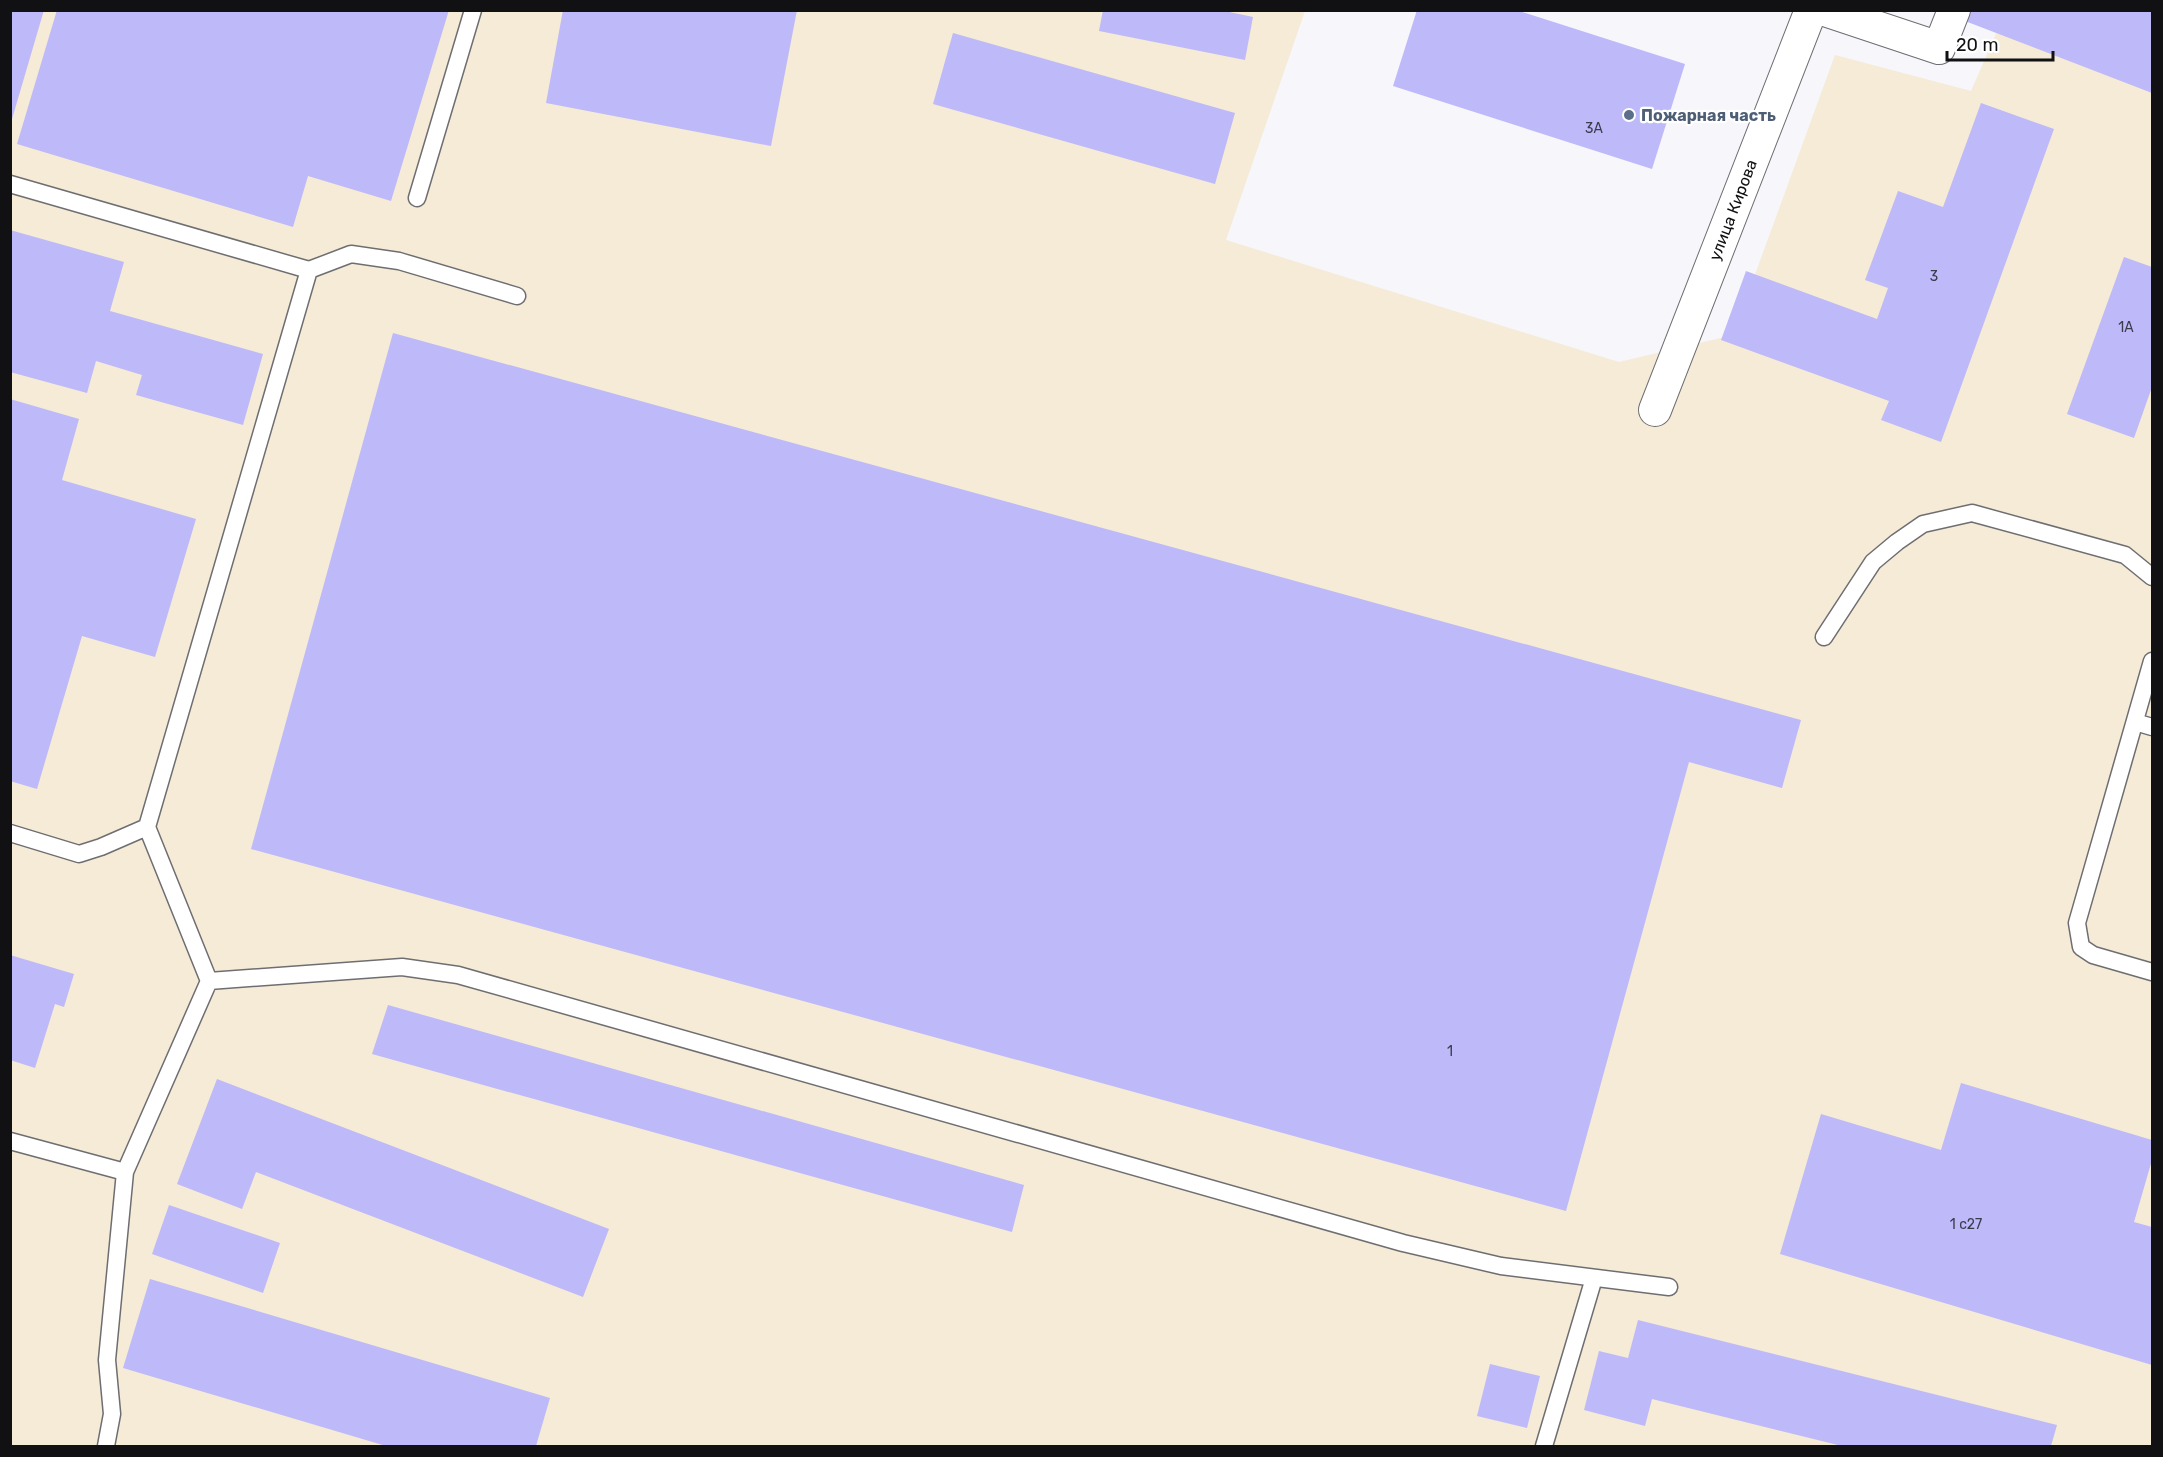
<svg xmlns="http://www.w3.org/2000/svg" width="2163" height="1457" viewBox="0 0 2163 1457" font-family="Rubik,sans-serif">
	<rect width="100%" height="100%" fill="#f6f6fb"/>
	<path fill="#f5ebd6" d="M 10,11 L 1305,11 L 1226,240 L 1619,362 L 1733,335 L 1835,55 L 1971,91 L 2006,11 L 2152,11 L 2152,1446 L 11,1446 Z"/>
	<path fill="#beb9f9" d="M 10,10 L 44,10 L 12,119 L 10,118 Z
		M 57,10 L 449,10 L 391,201 L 308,176 L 293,227 L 17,144 Z
		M 563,10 L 797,10 L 771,146 L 546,103 Z
		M 1103,10 L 1220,10 L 1253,17 L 1245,60 L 1099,31 Z
		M 1417,10 L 1516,10 L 1685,64 L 1652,169 L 1393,86 Z
		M 1969,10 L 2152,10 L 2152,93 L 1965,21 Z
		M 953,33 L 1235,113 L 1215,184 L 933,104 Z
		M 1981,103 L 2054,129 L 1941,442 L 1881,420 L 1889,401 L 1721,340 L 1746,271 L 1877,319 L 1888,288 L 1865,280 L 1898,191 L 1943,207 Z
		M 10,230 L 124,262 L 110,311 L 263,354 L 243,425 L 136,395 L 142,375 L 96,361 L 87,393 L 10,372 Z
		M 2124,257 L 2152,267 L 2152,387 L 2134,438 L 2067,414 Z
		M 393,333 L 1801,720 L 1782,788 L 1689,762 L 1566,1211 L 251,849 Z
		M 10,399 L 79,419 L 62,480 L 196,519 L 155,657 L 82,636 L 37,789 L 10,781 Z
		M 10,955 L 74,974 L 64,1007 L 55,1004 L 35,1068 L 10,1060 Z
		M 388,1005 L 1024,1185 L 1012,1232 L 372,1054 Z
		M 217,1079 L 609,1229 L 583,1297 L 256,1172 L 242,1209 L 177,1184 Z
		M 1961,1083 L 2152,1140 L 2152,1160 L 2134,1222 L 2152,1227 L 2152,1365 L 1780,1254 L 1821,1114 L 1941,1150 Z
		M 169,1205 L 280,1243 L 263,1293 L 152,1254 Z
		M 150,1279 L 550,1398 L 536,1446 L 386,1446 L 123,1368 Z
		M 1638,1320 L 2057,1425 L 2051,1446 L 1842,1446 L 1652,1399 L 1645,1426 L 1584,1410 L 1599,1351 L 1628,1358 Z
		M 1490,1364 L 1540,1376 L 1527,1428 L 1477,1416 Z"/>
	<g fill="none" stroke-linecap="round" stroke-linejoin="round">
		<defs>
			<path id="lane" d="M 10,184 L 309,270
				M 417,198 L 473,10
				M 517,296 L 399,261 L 351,254 L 309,270 L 147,827 L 209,981 L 402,967 L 458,975 L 1403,1243 L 1501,1266 L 1669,1287
				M 1824,637 L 1873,562 L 1897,542 L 1923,524 L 1972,513 L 2125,555 L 2152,577
				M 2152,661 L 2077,923 L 2081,947 L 2093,955 L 2152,972
				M 2135,722 L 2152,727
				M 10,833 L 79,854 L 101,847 L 147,827
				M 10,1141 L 125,1172 L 209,981
				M 106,1446 L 112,1414 L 107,1360 L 125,1172
				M 1544,1446 L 1594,1278"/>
			<path id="street" d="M 1825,10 L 1939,48 L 1954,10
				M 1655,410 L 1811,10"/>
		</defs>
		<use href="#lane" stroke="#6e6e72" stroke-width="19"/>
		<use href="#street" stroke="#6e6e72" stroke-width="34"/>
		<use href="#lane" stroke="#fff" stroke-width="16"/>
		<use href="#street" stroke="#fff" stroke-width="32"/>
	</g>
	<circle fill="#5c6f8a" stroke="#fff" stroke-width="2" cx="1629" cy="115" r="6"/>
	<g text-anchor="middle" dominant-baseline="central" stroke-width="4.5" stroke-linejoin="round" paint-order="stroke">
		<g font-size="14" fill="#3c3b4c">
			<text x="1594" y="128">3А</text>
			<text x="1934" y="276">3</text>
			<text x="2126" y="327">1А</text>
			<text x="1450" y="1051">1</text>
			<text x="1966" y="1224">1 с27</text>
		</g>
		<g font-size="16" font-weight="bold" fill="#4e5e75" stroke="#fff" text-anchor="start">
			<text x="1641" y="115">Пожарная часть</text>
		</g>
		<g font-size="16" fill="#111113" stroke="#fff">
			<text transform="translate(1733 210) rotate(-69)">улица Кирова</text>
		</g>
	</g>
	<rect width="2163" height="1457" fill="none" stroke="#111113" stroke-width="24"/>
	<path d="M1947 51v9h106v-9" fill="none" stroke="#111113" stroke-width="3"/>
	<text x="1956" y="51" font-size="18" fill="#111113" stroke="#ffffff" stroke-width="4.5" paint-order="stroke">20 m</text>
</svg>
